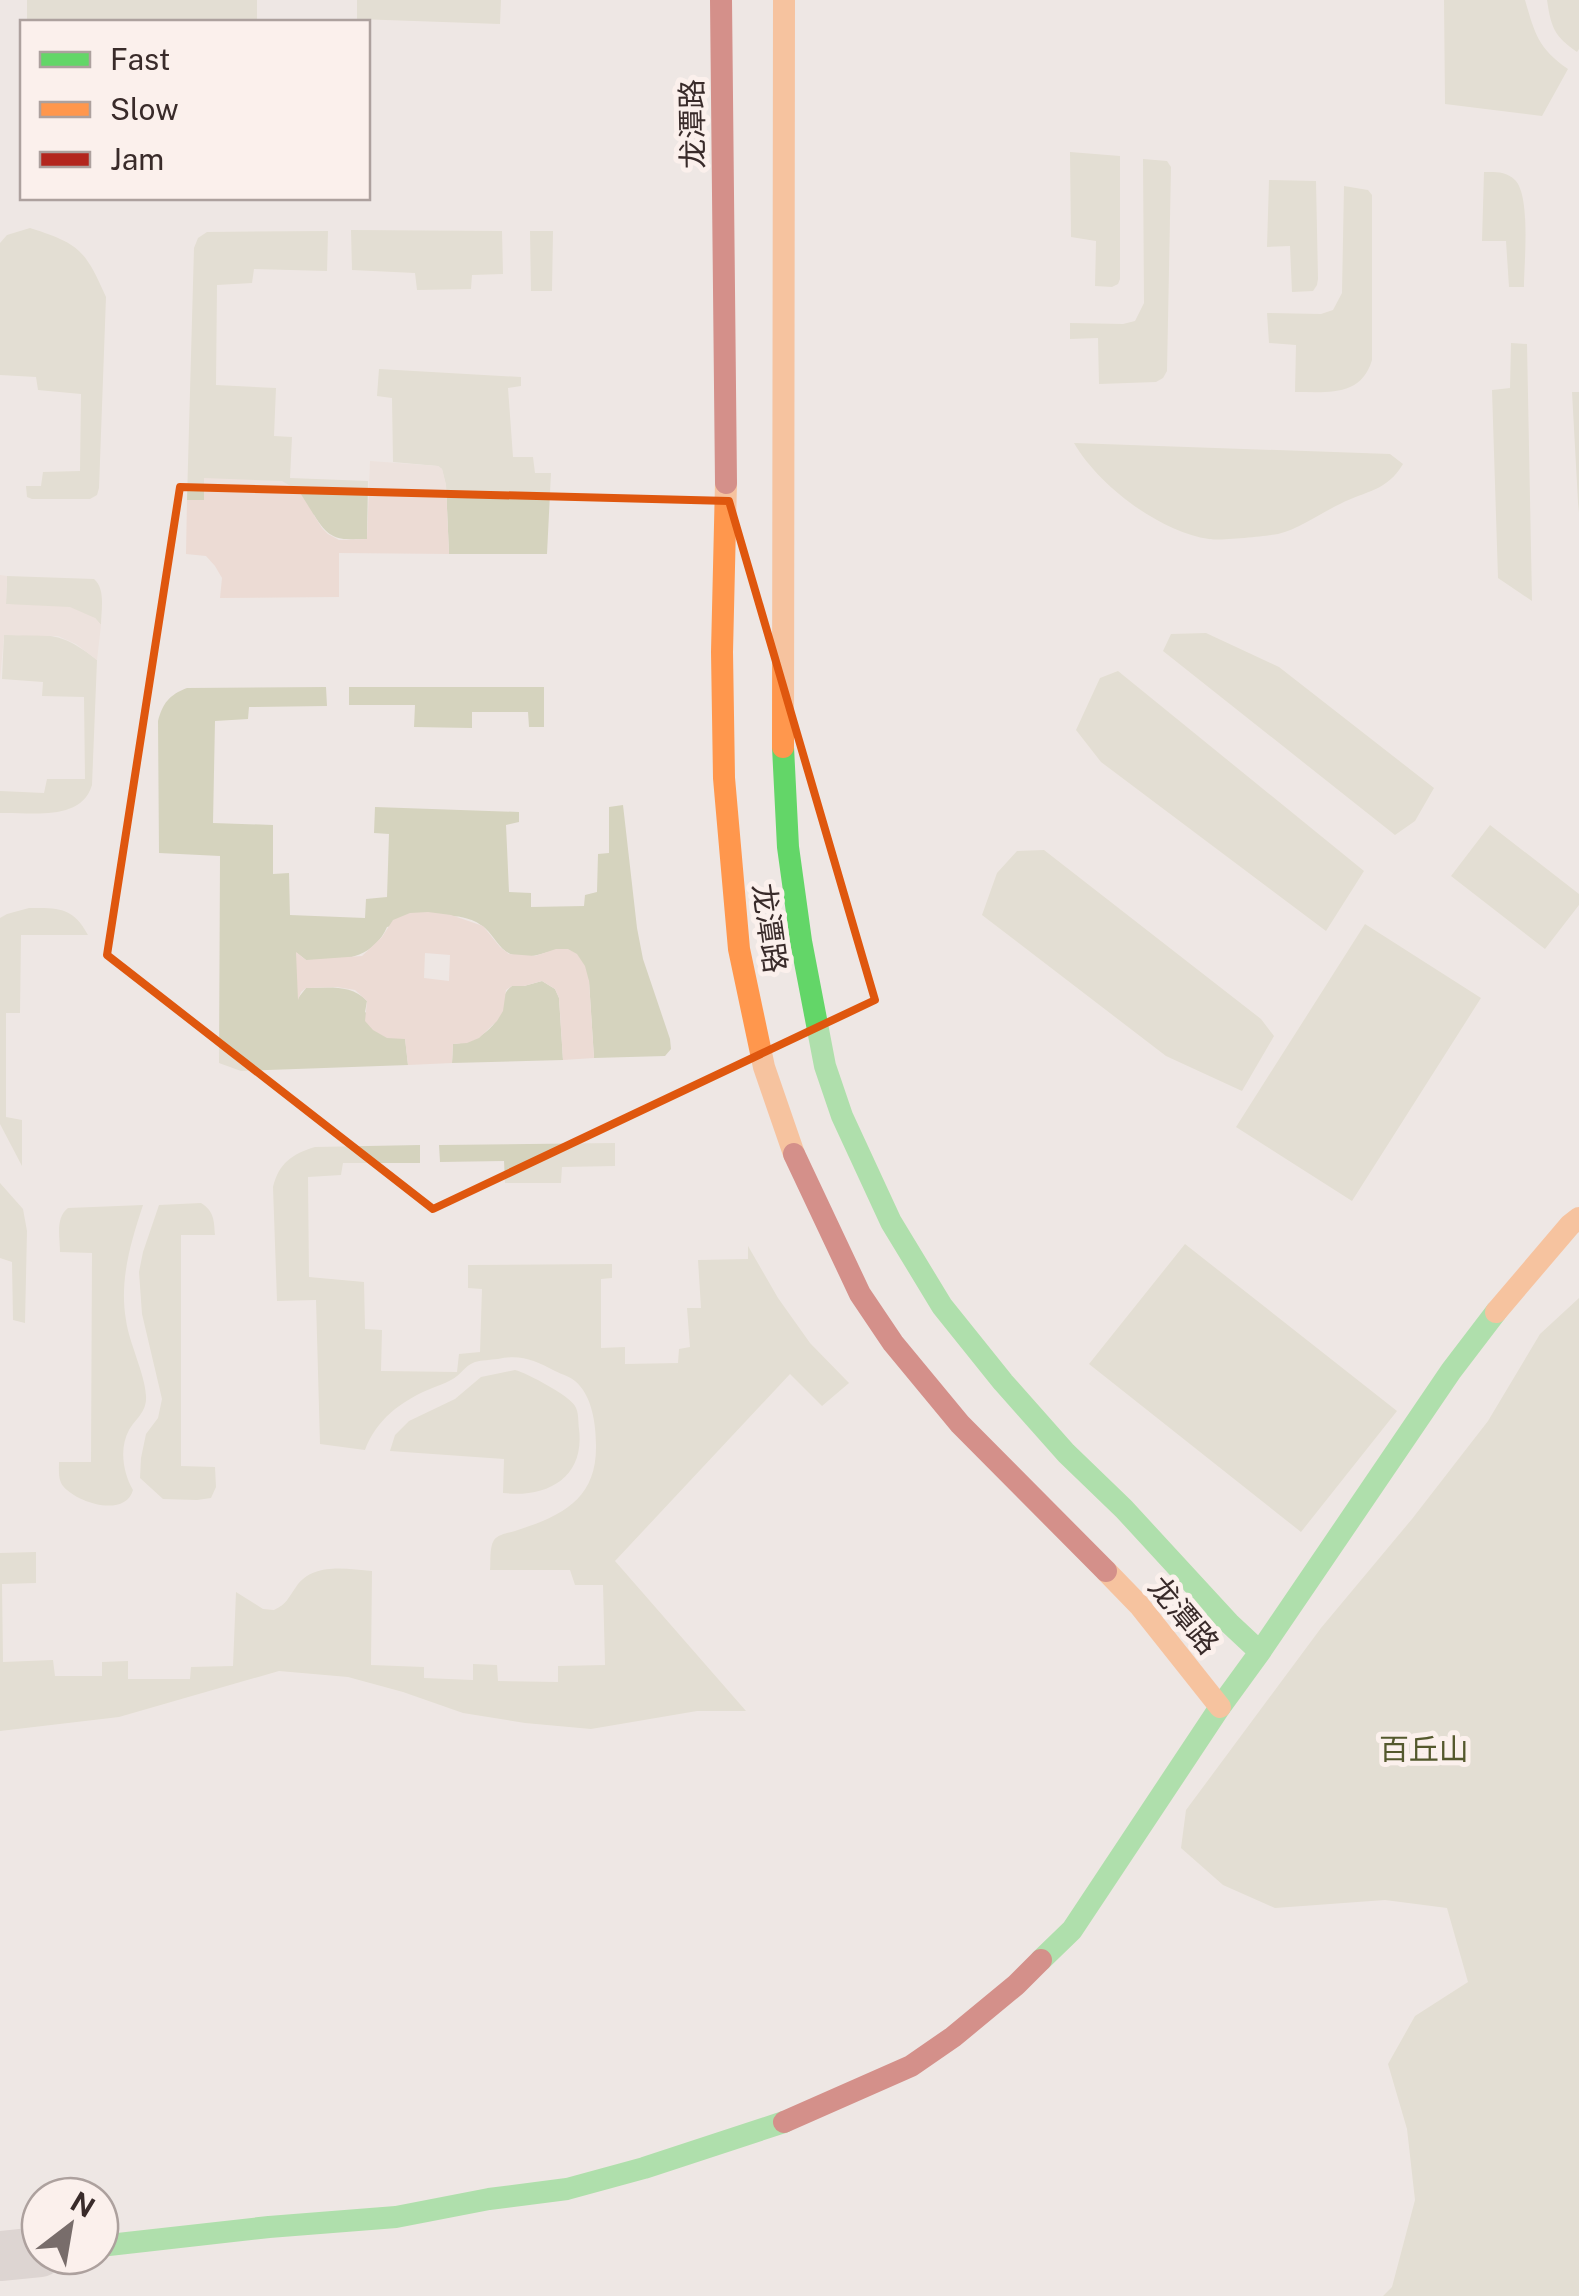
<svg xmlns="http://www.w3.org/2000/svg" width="1579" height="2296" viewBox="0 0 1579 2296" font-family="'Public Sans','Noto Sans SC',sans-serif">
	<rect width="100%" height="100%" fill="#eee7e4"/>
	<path fill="#d5d3be" d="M 27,0 L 257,0 L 257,22 L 27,22 Z
		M 357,0 L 501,0 L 500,24 L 357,19 Z
		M 1444,0 L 1525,0 C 1535,34 1538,48 1568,69 L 1542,116 L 1445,104 Z
		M 1547,0 L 1579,0 L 1579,49 L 1577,52 C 1554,36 1551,27 1547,0 Z
		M 1070,152 L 1120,156 L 1120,279 L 1118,284 L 1112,287 L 1095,286 L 1096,241 L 1071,237 Z
		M 1143,159 L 1167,161 L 1171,167 L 1167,371 L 1163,378 L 1156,382 L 1099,384 L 1098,338 L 1070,339 L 1070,323 L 1123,324 L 1135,321 L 1144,303 Z
		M 1484,172 C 1495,172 1506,171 1515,180 C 1531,196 1524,263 1524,287 L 1509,287 L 1506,241 L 1482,241 Z
		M 1269,180 L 1316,181 L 1318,279 L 1317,285 L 1313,291 L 1292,292 L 1290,246 L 1267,247 Z
		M 1344,186 L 1368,190 L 1372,195 L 1372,360 C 1361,397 1328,392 1295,392 L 1296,345 L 1269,343 L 1267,313 L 1321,314 L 1333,310 L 1342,293 Z
		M 30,228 C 80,244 85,250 106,297 L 99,488 L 97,495 L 90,499 L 32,499 L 27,497 L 26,486 L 41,486 L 43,472 L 80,471 L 81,394 L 38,390 L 36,377 L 0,375 L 0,243 L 7,235 Z
		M 351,230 L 502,231 L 503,274 L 472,275 L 471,289 L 417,290 L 415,273 L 352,270 Z
		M 328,231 L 327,271 L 254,269 L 252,283 L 217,285 L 216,385 L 276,388 L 274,436 L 292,437 L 290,478 L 368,481 L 367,539 C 339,540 330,541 314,515 L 204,479 L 204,501 L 187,500 L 194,248 L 198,238 L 207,232 Z
		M 530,231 L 553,231 L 552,291 L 531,291 Z
		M 1511,343 L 1527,344 L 1532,601 L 1498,578 L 1492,390 L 1510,388 Z
		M 379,369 L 521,377 L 521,386 L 508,388 L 513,457 L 533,457 L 535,473 L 551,473 L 547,554 L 449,554 L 446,485 L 442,469 L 438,466 L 393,462 L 392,398 L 377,396 Z
		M 1572,392 L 1579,392 L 1579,513 L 1578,502 Z
		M 1074,443 L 1390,454 L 1403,464 C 1386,492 1367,490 1340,504 C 1321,513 1299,529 1278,534 C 1268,536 1218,541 1209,539 C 1160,532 1099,486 1074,443 Z
		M 7,576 L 94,579 C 106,589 101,611 101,625 L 95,618 L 6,604 Z
		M 1206,633 L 1279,667 L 1434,788 L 1415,821 L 1395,835 L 1163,651 L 1171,634 Z
		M 4,635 C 50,636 59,630 97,660 L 92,785 C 81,822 31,812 0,813 L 0,791 L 44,793 L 47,779 L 85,779 L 84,697 L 42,696 L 43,682 L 2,679 Z
		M 1118,671 L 1364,871 L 1326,931 L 1101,762 L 1076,730 L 1100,678 Z
		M 326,687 L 327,706 L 249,707 L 248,719 L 215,721 L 213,823 L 273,825 L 273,874 L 289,873 L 290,915 L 365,918 L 366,899 L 387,897 L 389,834 L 374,833 L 375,807 L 519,812 L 519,822 L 506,825 L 509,892 L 531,893 L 531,907 L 584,906 L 585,895 L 597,892 L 598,854 L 609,853 L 609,807 L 623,805 L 637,928 L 643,959 L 670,1039 L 671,1049 L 665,1056 L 594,1058 L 589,981 L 567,949 C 549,949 532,961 513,955 C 499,950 496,938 485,928 C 458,905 418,921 387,927 C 372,961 339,961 306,960 L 297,953 L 299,997 L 306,988 C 328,988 351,984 367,1001 L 365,1012 L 405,1038 L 408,1065 L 241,1071 L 219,1063 L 220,856 L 159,853 L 158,721 C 163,703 169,695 187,688 Z
		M 349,687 L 544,687 L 544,727 L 529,727 L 528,712 L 472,712 L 472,728 L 414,727 L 415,705 L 349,705 Z
		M 1490,825 L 1579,894 L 1579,905 L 1545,949 L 1451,876 Z
		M 1044,850 L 1261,1019 L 1274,1036 L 1242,1091 L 1166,1056 L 982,915 L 997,873 L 1017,851 Z
		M 29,908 C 59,908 73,907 88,935 L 21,935 L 20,1013 L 6,1013 L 6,1117 L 22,1120 L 22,1166 L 0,1124 L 0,918 L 7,914 Z
		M 1365,924 L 1481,998 L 1352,1201 L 1236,1127 Z
		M 542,981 L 555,989 L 559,998 L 563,1060 L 452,1063 L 453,1044 C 471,1043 492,1033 499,1015 C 503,1003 502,993 512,986 L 524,986 Z
		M 615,1143 L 615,1166 L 562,1167 L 561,1183 L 505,1183 L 504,1161 L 440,1162 L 439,1145 Z
		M 420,1145 L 420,1163 L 343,1163 L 341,1175 L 308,1177 L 309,1277 L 364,1282 L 365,1329 L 382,1330 L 381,1371 L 457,1372 L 459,1354 L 480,1352 L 482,1289 L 468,1288 L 468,1265 L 612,1264 L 612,1278 L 601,1279 L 601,1348 L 625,1347 L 625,1364 L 678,1363 L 679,1349 L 690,1347 L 687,1308 L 701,1308 L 698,1260 L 748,1259 L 748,1246 L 778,1298 L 810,1343 L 849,1383 L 822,1406 L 790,1374 L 615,1561 L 746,1711 L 697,1711 L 591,1729 L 525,1723 L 463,1713 L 403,1692 L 348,1677 L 279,1671 L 119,1717 L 0,1731 L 0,1553 L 36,1552 L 36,1583 L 2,1584 L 3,1662 L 53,1660 L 55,1676 L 102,1676 L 102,1662 L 128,1661 L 128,1679 L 190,1679 L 191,1667 L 233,1666 L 236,1592 L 263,1609 L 274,1610 C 287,1604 288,1598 296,1587 C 313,1562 346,1569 372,1571 L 371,1665 L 424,1667 L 424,1678 L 473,1680 L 473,1664 L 497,1665 L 498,1681 L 558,1682 L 558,1666 L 605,1665 L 603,1585 L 575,1585 L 570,1570 L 490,1570 C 491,1562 489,1548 494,1540 C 499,1534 508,1533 515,1531 C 561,1516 597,1500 596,1445 C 596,1424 592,1395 575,1381 C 569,1376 561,1374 555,1371 C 534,1360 521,1354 498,1359 C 490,1360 482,1360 475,1362 C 464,1366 461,1375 451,1380 C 444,1384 436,1386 430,1389 C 401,1401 376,1420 365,1450 L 320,1444 L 316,1300 L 277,1301 L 273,1187 C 279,1163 292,1154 315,1147 Z
		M 0,1183 L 23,1209 L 27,1231 L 25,1323 L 13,1320 L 12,1262 L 0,1258 Z
		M 201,1203 C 214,1211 214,1220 215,1235 L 181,1235 L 181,1466 L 215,1467 L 216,1487 L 211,1498 L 197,1500 L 163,1499 L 140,1478 L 141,1458 L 146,1434 L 158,1418 L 162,1399 L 142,1314 L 139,1272 L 143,1252 L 159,1205 Z
		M 143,1205 C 131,1242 119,1280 126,1320 C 129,1343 145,1374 146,1396 C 147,1412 136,1418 129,1430 C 119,1448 123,1473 133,1490 C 125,1518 77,1503 63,1486 C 58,1479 59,1471 59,1462 L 91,1462 L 92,1253 L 60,1252 C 60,1237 55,1218 68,1208 Z
		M 1185,1244 L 1397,1411 L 1301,1532 L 1089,1364 Z
		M 1579,1298 L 1579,2296 L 1383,2296 L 1392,2287 L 1415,2200 L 1407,2129 L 1388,2064 L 1415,2016 L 1468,1982 L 1447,1908 L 1385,1900 L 1275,1908 L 1223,1885 L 1181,1848 L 1186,1810 L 1321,1628 L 1412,1519 L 1488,1421 L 1540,1334 Z
		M 515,1370 C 527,1373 570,1396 575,1406 C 579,1412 578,1422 579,1429 C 585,1478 547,1498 503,1493 L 504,1459 L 390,1451 L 395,1435 L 409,1421 L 455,1399 L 481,1377 Z"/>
	<path fill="#ecdbd4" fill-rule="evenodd" d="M 370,461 L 438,466 L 442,469 L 446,485 L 449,554 L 339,553 L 339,597 L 220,598 L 222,578 L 215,566 L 206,556 L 186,554 L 187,500 L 204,500 L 204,478 L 282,481 L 299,491 L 322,528 L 328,534 L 339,540 L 367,539 Z
		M 0,575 L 7,576 L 6,604 L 70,607 L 95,618 L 101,625 L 97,660 L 76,644 L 58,636 L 4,635 L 0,679 Z
		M 428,912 L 451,915 L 483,926 L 500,947 L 509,954 L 535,956 L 556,949 L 568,949 L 577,954 L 585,966 L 589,981 L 594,1058 L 563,1060 L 559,998 L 555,989 L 542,981 L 524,986 L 512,986 L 506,990 L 503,1011 L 497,1021 L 479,1038 L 467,1043 L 453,1044 L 452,1063 L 408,1065 L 405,1039 L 387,1038 L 373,1030 L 365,1021 L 367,1001 L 355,990 L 337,987 L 306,988 L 301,992 L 298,1000 L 296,952 L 306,960 L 362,956 L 382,937 L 393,920 L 410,913 ZM 425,953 L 450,955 L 449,981 L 424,978 Z"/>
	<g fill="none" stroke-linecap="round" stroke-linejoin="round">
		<path stroke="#c8bfbc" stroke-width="50" d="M 0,2256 L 40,2252"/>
		<path stroke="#63d668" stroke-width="22" d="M 783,747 L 788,847 L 801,941 L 825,1066 L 842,1116 L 891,1222 L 942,1306 L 1003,1382 L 1066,1453 L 1124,1509 L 1229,1623 L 1260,1652
			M 1041,1960 L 1072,1930 L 1220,1707 L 1260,1652 L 1451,1371 L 1496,1312
			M 100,2246 L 269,2227 L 396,2217 L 489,2199 L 567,2189 L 644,2168 L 784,2122"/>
		<path stroke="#ff974d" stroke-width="22" d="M 726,483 L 722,652 L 724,778 L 739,949 L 764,1067 L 794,1154
			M 783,747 L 784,0
			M 1496,1312 L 1570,1225 L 1579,1218
			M 1106,1571 L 1139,1605 L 1220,1707"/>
		<path stroke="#b3261e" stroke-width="22" d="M 721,0 L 726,483
			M 794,1154 L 860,1294 L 893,1343 L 960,1424 L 1106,1571
			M 784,2122 L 911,2066 L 953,2037 L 1016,1985 L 1041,1960"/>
	</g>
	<path d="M0 0H1579V2296H0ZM 180,487 L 729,501 L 875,1000 L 433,1209 L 107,955 Z" fill="#eee7e4" fill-opacity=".55" fill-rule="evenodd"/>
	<path fill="none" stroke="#df570e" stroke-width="8" stroke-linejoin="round" d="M 180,487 L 729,501 L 875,1000 L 433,1209 L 107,955 Z"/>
	<g text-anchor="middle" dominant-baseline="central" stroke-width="10" stroke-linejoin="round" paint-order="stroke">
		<g font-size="30" fill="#392b2a" stroke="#fbf0ec">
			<text transform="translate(692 124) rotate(-91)">龙潭路</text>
			<text transform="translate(770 928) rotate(82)">龙潭路</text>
			<text transform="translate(1184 1615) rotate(50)">龙潭路</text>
		</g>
		<g font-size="30" fill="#54582d" stroke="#fbf0ec">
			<text x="1424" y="1749">百丘山</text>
		</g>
	</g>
	<rect x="20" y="20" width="350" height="180" fill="#fbf0ec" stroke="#ada19e" stroke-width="2.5"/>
	<rect x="40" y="52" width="50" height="15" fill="#63d668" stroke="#ada19e" stroke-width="2.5"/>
	<text x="110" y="70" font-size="30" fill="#392b2a">Fast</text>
	<rect x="40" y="102" width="50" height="15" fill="#ff974d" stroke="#ada19e" stroke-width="2.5"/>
	<text x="110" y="120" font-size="30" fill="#392b2a">Slow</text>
	<rect x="40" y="152" width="50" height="15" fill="#b3261e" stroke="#ada19e" stroke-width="2.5"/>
	<text x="110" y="170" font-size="30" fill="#392b2a">Jam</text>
	<g transform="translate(70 2226) rotate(31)"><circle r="48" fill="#fbf0ec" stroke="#ada19e" stroke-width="2.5"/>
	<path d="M0-8L18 38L0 25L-18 38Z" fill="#786d6b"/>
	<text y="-15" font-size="28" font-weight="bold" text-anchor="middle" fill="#392b2a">N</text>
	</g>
</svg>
